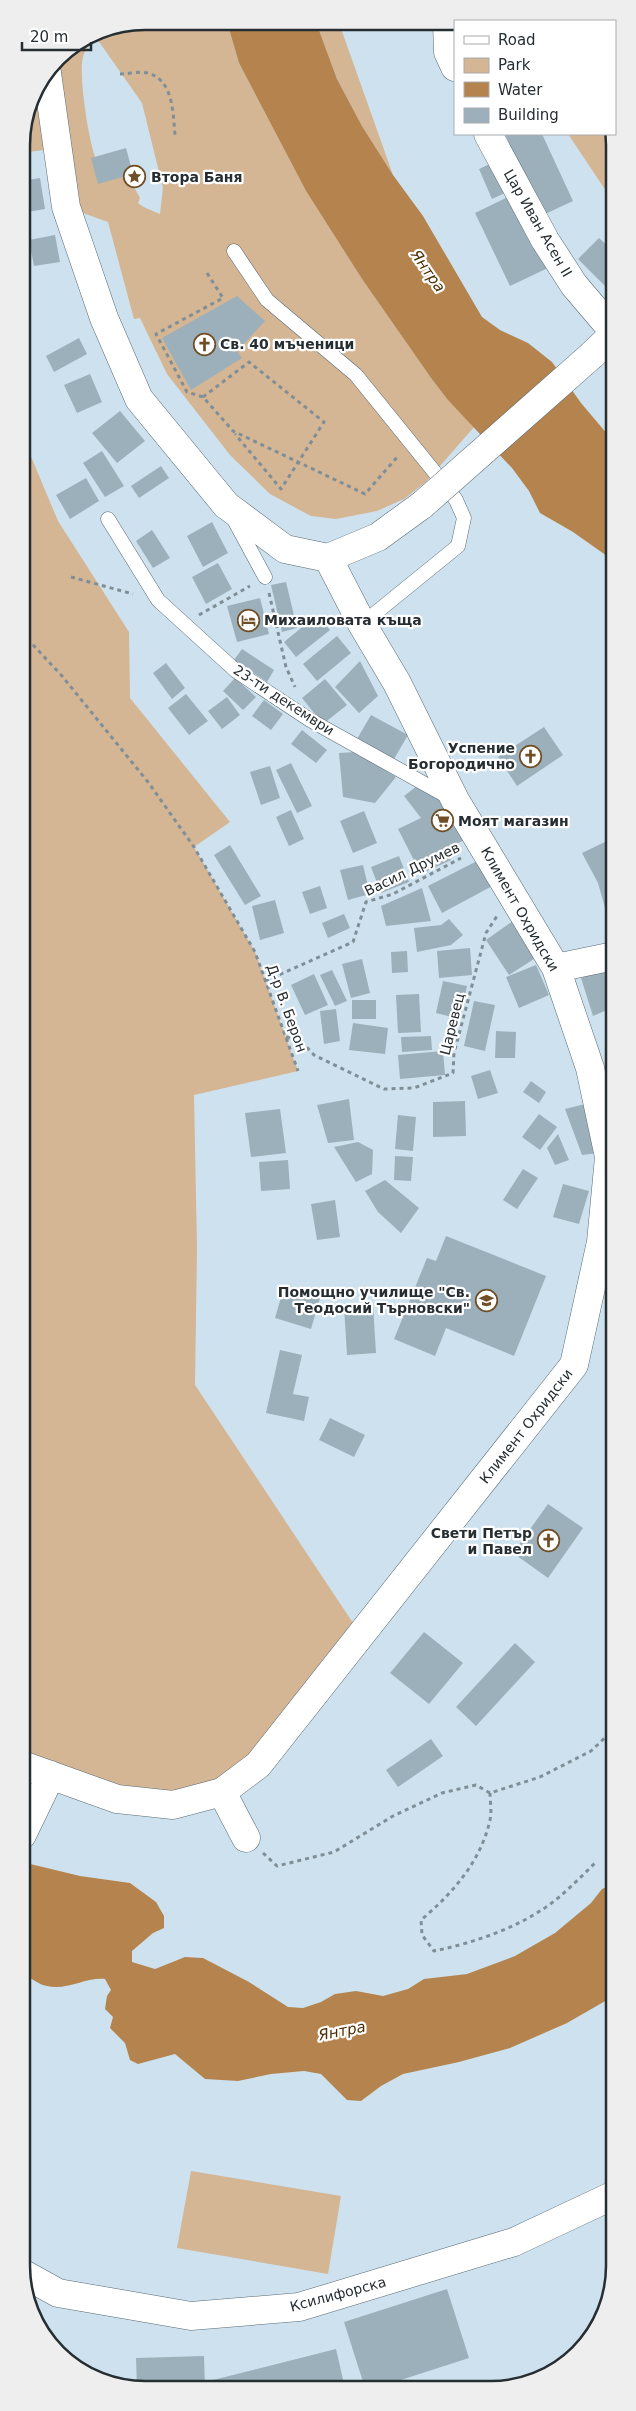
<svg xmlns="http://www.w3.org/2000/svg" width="636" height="2411" viewBox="0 0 636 2411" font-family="'DejaVu Sans',sans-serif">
	<rect width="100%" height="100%" fill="#cde2ee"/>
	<path fill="#d4b594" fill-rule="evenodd" d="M 145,21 L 227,22 L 239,63 L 306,191 L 362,279 L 431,378 L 447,399 L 475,426 L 426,482 L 404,499 L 377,511 L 336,519 L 311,516 L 270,494 L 230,455 L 167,374 L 140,318 L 134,319 L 108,222 L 66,207 L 57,148 L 22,153 L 22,137 L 31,97 L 58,57 L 98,31 ZM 95,36 L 142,103 L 163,188 L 160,214 C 152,210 145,209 138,203 L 140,198 C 131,179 117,168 97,161 C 89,147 78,72 83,57 C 85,50 91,41 95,36 Z
		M 316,22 L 339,23 L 393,175 L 362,126 L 337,79 Z
		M 568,134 L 608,134 L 614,141 L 614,203 Z
		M 22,435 L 58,521 L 129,632 L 130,698 L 230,822 L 194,847 L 255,952 L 298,1071 L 194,1095 L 197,1248 L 195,1385 L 361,1635 L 269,1750 L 173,1805 L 22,1765 Z
		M 191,2171 L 341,2196 L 328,2274 L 177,2248 Z"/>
	<path fill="#b5844e" d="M 227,22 L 316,22 L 337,79 L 362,126 L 393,175 L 423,216 L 482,317 L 500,330 L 528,343 L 552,362 L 581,403 L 614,442 L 614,557 L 607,556 L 573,532 L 540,513 L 529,491 L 512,468 L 447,399 L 431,378 L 362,279 L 306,191 L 239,63 Z
		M 22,1862 L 80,1876 L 130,1883 L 156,1902 L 164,1916 L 164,1928 L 153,1933 L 132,1951 L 132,1962 L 155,1969 L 185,1957 L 203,1958 L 249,1982 L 288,2007 L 303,2008 L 321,2002 L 335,1994 L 356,1991 L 383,1996 L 408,1989 L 424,1979 L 467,1974 L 515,1956 L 555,1933 L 591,1903 L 602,1889 L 614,1884 L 614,1996 L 567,2023 L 510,2048 L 459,2062 L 403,2074 L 381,2086 L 361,2101 L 347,2100 L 321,2074 L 304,2071 L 271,2074 L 238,2081 L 205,2079 L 175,2054 L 138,2064 L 130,2060 L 125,2043 L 110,2028 L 113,2017 L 105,2009 L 107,1996 L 111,1990 L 105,1979 C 86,1977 66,1991 47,1986 C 39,1985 30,1977 22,1974 Z"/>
	<path fill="#9cb0bb" d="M 505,134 L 542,134 L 573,201 L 543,215 Z
		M 126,148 L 133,174 L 98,184 L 91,158 Z
		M 498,160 L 511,190 L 492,199 L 479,169 Z
		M 40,178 L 45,209 L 22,213 L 22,181 Z
		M 514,194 L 550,267 L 510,286 L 475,213 Z
		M 55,235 L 60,262 L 34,266 L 29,240 Z
		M 599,238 L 614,252 L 614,290 L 611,292 L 578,259 Z
		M 237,296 L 265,321 L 237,351 L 242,358 L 191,390 L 162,338 Z
		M 79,338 L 87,354 L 54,372 L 46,356 Z
		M 90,374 L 102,402 L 77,413 L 64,385 Z
		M 120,411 L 145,441 L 117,463 L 92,433 Z
		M 102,451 L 124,486 L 105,497 L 83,463 Z
		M 161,466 L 169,478 L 139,498 L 131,486 Z
		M 86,478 L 99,501 L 70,519 L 56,495 Z
		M 212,522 L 228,553 L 203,567 L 187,536 Z
		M 152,530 L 170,558 L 153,568 L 136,541 Z
		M 218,563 L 232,589 L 206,604 L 192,577 Z
		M 286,582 L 297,628 L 282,632 L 271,585 Z
		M 260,598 L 269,634 L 237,642 L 227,606 Z
		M 317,615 L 330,630 L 296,657 L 284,642 Z
		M 337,636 L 351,653 L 317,681 L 303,664 Z
		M 242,649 L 274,670 L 267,682 L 234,660 Z
		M 360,661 L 378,696 L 359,713 L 335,687 Z
		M 166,663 L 185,688 L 172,699 L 153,673 Z
		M 235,678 L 256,697 L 243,710 L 223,691 Z
		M 325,679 L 347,705 L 323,724 L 302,698 Z
		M 186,694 L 208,721 L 189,735 L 168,708 Z
		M 227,697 L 240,715 L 222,729 L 208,711 Z
		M 264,700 L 283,714 L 271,730 L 252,716 Z
		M 371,715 L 408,735 L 394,759 L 357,739 Z
		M 544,727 L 563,755 L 517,786 L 498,757 Z
		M 302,730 L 327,750 L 316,763 L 291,744 Z
		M 356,752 L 396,777 L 375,803 L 343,797 L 339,753 Z
		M 291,763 L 312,806 L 297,813 L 276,770 Z
		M 270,766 L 280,798 L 261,805 L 250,772 Z
		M 417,786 L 448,801 L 467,839 L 445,849 L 451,860 L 421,874 L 398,829 L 421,818 L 404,796 Z
		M 291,810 L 304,839 L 289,846 L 276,817 Z
		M 364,811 L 377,843 L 353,853 L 340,821 Z
		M 613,838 L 614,841 L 613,936 L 598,883 L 582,853 Z
		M 230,845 L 261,896 L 245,905 L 214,855 Z
		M 399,856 L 409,882 L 381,893 L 371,867 Z
		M 483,858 L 496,884 L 442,913 L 428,886 Z
		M 363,865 L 370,894 L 348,900 L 340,870 Z
		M 320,886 L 327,908 L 310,914 L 302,892 Z
		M 422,888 L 431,921 L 386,926 L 381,906 Z
		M 275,900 L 284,933 L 260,940 L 252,906 Z
		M 344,914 L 350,928 L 328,938 L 322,923 Z
		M 449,919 L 463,935 L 451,945 L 417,952 L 414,928 L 441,925 Z
		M 513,921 L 537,957 L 509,975 L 486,940 Z
		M 470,948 L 472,975 L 439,978 L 437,951 Z
		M 407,951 L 408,972 L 392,973 L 391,952 Z
		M 362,959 L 370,993 L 351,998 L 342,964 Z
		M 536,965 L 549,995 L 519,1008 L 506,977 Z
		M 614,965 L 614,1007 L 593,1016 L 581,978 L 603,967 Z
		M 332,970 L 347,1001 L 335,1006 L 320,975 Z
		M 314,974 L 328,1005 L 305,1015 L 291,985 Z
		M 443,981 L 467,986 L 460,1019 L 436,1013 Z
		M 419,994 L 421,1032 L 398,1033 L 396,995 Z
		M 352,1000 L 376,1000 L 376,1019 L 352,1019 Z
		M 474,1001 L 495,1005 L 485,1051 L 464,1046 Z
		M 336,1009 L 340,1041 L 324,1044 L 320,1011 Z
		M 353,1023 L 388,1028 L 385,1054 L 349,1050 Z
		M 496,1031 L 516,1032 L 515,1058 L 495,1058 Z
		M 431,1036 L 432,1050 L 402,1052 L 401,1037 Z
		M 443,1051 L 445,1075 L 400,1079 L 398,1055 Z
		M 490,1070 L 498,1093 L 478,1099 L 471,1076 Z
		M 531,1081 L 546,1092 L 539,1103 L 523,1092 Z
		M 349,1099 L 354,1140 L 328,1143 L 317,1105 Z
		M 465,1101 L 466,1136 L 433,1137 L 433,1102 Z
		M 589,1103 L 598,1153 L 582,1155 L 565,1109 Z
		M 280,1109 L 286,1153 L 251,1157 L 245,1113 Z
		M 539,1114 L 557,1127 L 540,1150 L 522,1137 Z
		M 398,1115 L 416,1117 L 413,1151 L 395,1149 Z
		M 558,1134 L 569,1160 L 555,1165 L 547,1148 Z
		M 358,1142 L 373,1150 L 372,1174 L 356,1182 L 334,1147 Z
		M 395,1156 L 413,1157 L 411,1181 L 394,1180 Z
		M 288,1160 L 290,1189 L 261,1191 L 259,1162 Z
		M 523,1169 L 538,1178 L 517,1209 L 503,1200 Z
		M 385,1180 L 419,1208 L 401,1233 L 378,1212 L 365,1191 Z
		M 563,1184 L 589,1191 L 579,1224 L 553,1217 Z
		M 335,1200 L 340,1237 L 317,1240 L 311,1204 Z
		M 446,1236 L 546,1276 L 514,1356 L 446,1328 L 435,1356 L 394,1339 L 427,1258 L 436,1261 Z
		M 284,1287 L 320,1298 L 311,1329 L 275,1318 Z
		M 373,1304 L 376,1353 L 347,1355 L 344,1306 Z
		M 280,1350 L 302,1355 L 293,1394 L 309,1397 L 304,1421 L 266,1413 Z
		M 330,1418 L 365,1435 L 354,1457 L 319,1440 Z
		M 548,1504 L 583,1528 L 548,1578 L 513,1553 Z
		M 424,1632 L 463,1663 L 429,1704 L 390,1673 Z
		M 515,1643 L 535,1662 L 476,1726 L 456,1707 Z
		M 431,1739 L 443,1756 L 398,1787 L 386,1770 Z
		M 447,2289 L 469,2358 L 376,2388 L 365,2388 L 344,2322 Z
		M 336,2349 L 345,2388 L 215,2388 L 213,2380 Z
		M 204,2356 L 205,2388 L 137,2387 L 136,2358 Z"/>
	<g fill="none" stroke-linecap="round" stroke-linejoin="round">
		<defs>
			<path id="service" d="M 234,251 L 267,300 L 356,375 L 445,485 L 456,500 L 464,518 L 458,546 L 362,624
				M 233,518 L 265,577
				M 108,519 L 158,600 L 236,671 L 310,720 L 450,798"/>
			<path id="minor" d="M 447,23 L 448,52 L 455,67
				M 488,134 L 545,240 L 574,285 L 614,332
				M 556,968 L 614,956
				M 222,1792 L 246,1838"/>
			<path id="tertiary" d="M 47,73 L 66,207 L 104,318 L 139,399 L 226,505 L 285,549 L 328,558 L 378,537 L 422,505
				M 592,355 L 614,334
				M 22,1765 L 117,1799 L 173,1805 L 222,1792 L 258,1765 L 574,1365 L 601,1242 L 609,1157 L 590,1068 L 556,968 L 455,800 L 397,683 L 362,624 L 328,558
				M 22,1835 L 51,1775
				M 22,2273 L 58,2293 L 191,2316 L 299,2307 L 514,2242 L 614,2195"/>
		</defs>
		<use href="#service" stroke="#586a75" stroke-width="15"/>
		<use href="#minor" stroke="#586a75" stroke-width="29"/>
		<use href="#tertiary" stroke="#586a75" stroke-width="29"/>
		<path stroke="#808f97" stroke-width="3" stroke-dasharray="4 4" stroke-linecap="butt" d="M 120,74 C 129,74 140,71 148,73 C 174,80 173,115 175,135
			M 207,273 L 223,298 L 156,334 L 187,392 L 203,397 L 233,431 L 365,494 L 399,455
			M 203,397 L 249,362 L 324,422 L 281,489 L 235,434
			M 71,577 L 133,594
			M 269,593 L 286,667 L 295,687
			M 199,615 L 250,586
			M 22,633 L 62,676 L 148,782 L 194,847 L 255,952 L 298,1071
			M 265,981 L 353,942 L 366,902 L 393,894 L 461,858
			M 286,1037 L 301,1041 L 314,1055 L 384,1089 L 414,1088 L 453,1073 L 454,1053 L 486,933 L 497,916
			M 490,1793 C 490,1801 492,1812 490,1820 C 481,1861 453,1893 421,1920 L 422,1935 L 434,1951 C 477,1942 524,1926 558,1898 C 571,1887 583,1875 595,1863
			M 263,1853 L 277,1866 L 334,1852 L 393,1816 L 442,1793 L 476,1785 L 490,1793 L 540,1777 L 591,1751 L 614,1729"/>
		<use href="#service" stroke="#fff" stroke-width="14"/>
		<use href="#minor" stroke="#fff" stroke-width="28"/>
		<use href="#tertiary" stroke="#fff" stroke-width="28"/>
		<defs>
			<path id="tertiary-bridge" d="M 422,505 L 592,355"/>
		</defs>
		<use href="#tertiary-bridge" stroke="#586a75" stroke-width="29" stroke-linecap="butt"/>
		<use href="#tertiary-bridge" stroke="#fff" stroke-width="28"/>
	</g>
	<defs>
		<symbol id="sight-ring" viewBox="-11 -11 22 22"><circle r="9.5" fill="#fff" stroke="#704e26" stroke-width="1.5"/><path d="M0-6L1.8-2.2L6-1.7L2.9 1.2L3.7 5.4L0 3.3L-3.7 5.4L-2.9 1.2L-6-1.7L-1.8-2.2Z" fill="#704e26"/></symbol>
		<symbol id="church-ring" viewBox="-11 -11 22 22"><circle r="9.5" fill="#fff" stroke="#704e26" stroke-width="1.5"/><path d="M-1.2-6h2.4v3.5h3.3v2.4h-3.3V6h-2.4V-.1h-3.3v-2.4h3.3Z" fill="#704e26"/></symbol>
		<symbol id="hotel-ring" viewBox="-11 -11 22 22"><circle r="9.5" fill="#fff" stroke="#704e26" stroke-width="1.5"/><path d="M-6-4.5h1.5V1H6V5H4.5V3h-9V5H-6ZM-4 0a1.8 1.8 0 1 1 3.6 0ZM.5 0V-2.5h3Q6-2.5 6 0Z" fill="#704e26"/></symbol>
		<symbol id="supermarket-ring" viewBox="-11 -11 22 22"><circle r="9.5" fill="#fff" stroke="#704e26" stroke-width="1.5"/><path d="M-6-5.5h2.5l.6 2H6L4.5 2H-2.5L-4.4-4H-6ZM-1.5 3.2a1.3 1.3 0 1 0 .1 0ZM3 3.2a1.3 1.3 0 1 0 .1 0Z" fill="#704e26"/></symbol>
		<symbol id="school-ring" viewBox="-11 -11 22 22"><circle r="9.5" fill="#fff" stroke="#704e26" stroke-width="1.5"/><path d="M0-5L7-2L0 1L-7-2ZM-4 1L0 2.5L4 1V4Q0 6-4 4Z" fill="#704e26"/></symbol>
	</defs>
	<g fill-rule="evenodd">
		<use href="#sight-ring" x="122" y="164" width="25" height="25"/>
		<use href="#church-ring" x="192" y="332" width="25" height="25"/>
		<use href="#hotel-ring" x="236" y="608" width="25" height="25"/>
		<use href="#church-ring" x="518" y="744" width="25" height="25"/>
		<use href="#supermarket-ring" x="430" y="808" width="25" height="25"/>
		<use href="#school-ring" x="474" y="1288" width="25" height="25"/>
		<use href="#church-ring" x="536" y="1528" width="25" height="25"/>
	</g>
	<g text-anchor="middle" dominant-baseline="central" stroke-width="4.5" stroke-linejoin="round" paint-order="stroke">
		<g font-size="14" font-weight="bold" fill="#262e32" stroke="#fff" text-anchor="start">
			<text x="151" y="177">Втора Баня</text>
			<text x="220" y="344">Св. 40 мъченици</text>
			<text x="264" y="620">Михаиловата къща</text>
			<text x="515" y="748" text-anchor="end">Успение<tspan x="515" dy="16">Богородично</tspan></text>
			<text x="458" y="821">Моят магазин</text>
			<text x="470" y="1292" text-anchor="end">Помощно училище "Св.<tspan x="470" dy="16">Теодосий Търновски"</tspan></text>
			<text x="532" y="1533" text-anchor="end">Свети Петър<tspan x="532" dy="16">и Павел</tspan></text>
		</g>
		<g font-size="14" fill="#262e32" stroke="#fff">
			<text transform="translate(538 223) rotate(60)">Цар Иван Асен II</text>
			<text transform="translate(284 700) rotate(33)">23-ти декември</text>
			<text transform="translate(412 869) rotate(-26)">Васил Друмев</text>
			<text transform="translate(520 909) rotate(60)">Климент Охридски</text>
			<text transform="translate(287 1008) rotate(70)">Д-р В. Берон</text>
			<text transform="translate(452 1024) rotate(-76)">Царевец</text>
			<text transform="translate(526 1426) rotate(-52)">Климент Охридски</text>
			<text transform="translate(338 2294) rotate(-15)">Ксилифорска</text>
		</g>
		<g font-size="15" font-style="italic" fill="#4e2d00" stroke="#fff">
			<text transform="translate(428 271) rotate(55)">Янтра</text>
			<text transform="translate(342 2031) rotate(-11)">Янтра</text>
		</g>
	</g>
	<path d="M0 0H636V2411H0ZM145 30H491A115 115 0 0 1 606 145V2266A115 115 0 0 1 491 2381H145A115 115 0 0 1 30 2266V145A115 115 0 0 1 145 30Z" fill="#eeeeef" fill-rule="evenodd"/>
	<path fill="none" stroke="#262e32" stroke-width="2.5" d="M145 30H491A115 115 0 0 1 606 145V2266A115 115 0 0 1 491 2381H145A115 115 0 0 1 30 2266V145A115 115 0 0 1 145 30Z"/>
	<rect x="454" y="20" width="162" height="115" fill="#ffffff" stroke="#a8abad"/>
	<rect x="464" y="36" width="25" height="8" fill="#ffffff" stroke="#a8abad"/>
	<text x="498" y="45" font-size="15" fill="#262e32">Road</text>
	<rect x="464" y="58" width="25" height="15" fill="#d4b594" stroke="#a8abad"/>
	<text x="498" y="70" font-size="15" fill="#262e32">Park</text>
	<rect x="464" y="82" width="25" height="15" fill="#b5844e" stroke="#a8abad"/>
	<text x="498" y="95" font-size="15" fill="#262e32">Water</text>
	<rect x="464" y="108" width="25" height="15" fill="#9cb0bb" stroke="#a8abad"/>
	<text x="498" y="120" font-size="15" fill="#262e32">Building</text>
	<path d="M22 42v8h69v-8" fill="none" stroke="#262e32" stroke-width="2.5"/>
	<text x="30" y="42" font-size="15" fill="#262e32" stroke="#ffffff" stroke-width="4" paint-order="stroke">20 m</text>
</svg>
